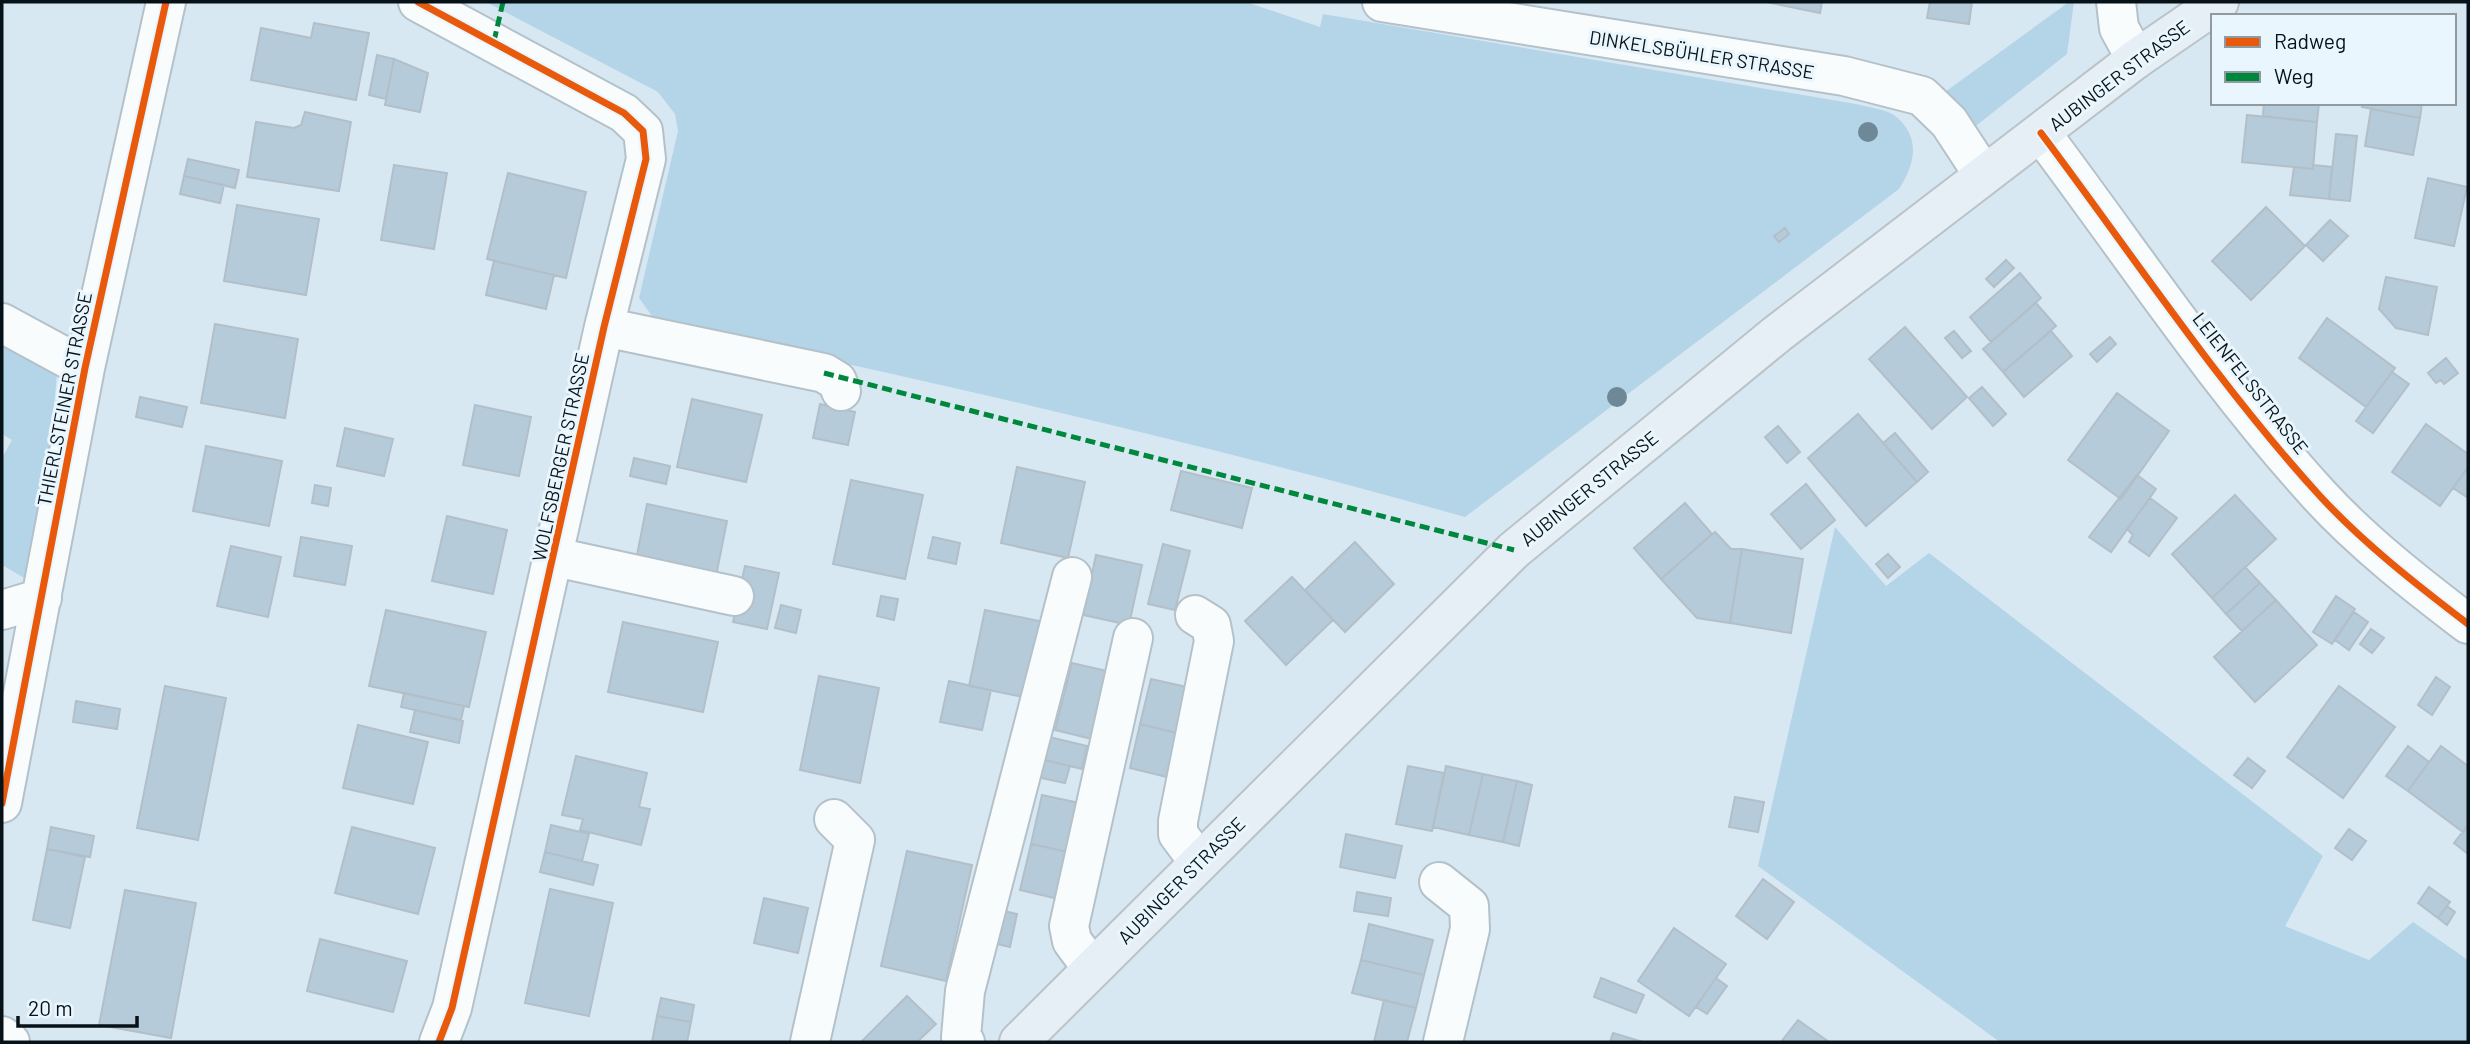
<svg xmlns="http://www.w3.org/2000/svg" width="2470" height="1044" viewBox="0 0 2470 1044" font-family="Barlow,sans-serif">
	<rect width="100%" height="100%" fill="#d8e8f3"/>
	<path fill="#b4d4e8" d="M 486,2 L 1246,2 L 1320,27 L 1323,14 L 1856,104 C 1867,107 1885,109 1894,115 C 1922,137 1915,164 1899,189 L 1465,517 C 1198,442 928,380 657,323 L 639,298 L 678,131 L 675,114 L 658,92 Z
		M 2069,2 L 2074,2 L 2067,54 L 1972,129 L 1945,92 Z
		M 2,342 L 57,373 L 38,586 L 2,565 L 2,458 L 12,440 L 2,434 Z
		M 1835,527 L 1886,586 L 1929,553 L 2323,856 L 2285,926 L 2369,960 L 2413,922 L 2468,960 L 2468,1042 L 2000,1042 L 1758,866 Z"/>
	<path fill="#b5cbd9" stroke="#b3bfc8" stroke-width="2" d="M 1766,2 L 1822,2 L 1820,13 Z
		M 1930,2 L 1972,2 L 1969,24 L 1927,18 Z
		M 314,23 L 369,33 L 356,100 L 251,80 L 261,28 L 311,38 Z
		M 377,55 L 394,59 L 386,99 L 369,95 Z
		M 394,59 L 428,73 L 420,112 L 385,105 Z
		M 2264,103 L 2319,103 L 2317,122 L 2263,116 Z
		M 2363,103 L 2422,103 L 2420,118 L 2362,107 Z
		M 2371,109 L 2420,118 L 2413,155 L 2365,146 Z
		M 305,112 L 351,122 L 339,191 L 247,177 L 256,122 L 294,128 L 301,125 Z
		M 2247,115 L 2317,122 L 2313,169 L 2242,162 Z
		M 2336,134 L 2357,136 L 2350,201 L 2329,199 Z
		M 188,159 L 239,170 L 235,188 L 184,176 Z
		M 394,165 L 447,173 L 434,249 L 381,240 Z
		M 2313,165 L 2332,167 L 2329,199 L 2290,195 L 2294,167 L 2313,169 Z
		M 508,173 L 586,192 L 566,278 L 487,259 Z
		M 184,176 L 224,185 L 220,203 L 180,194 Z
		M 2428,178 L 2467,187 L 2454,246 L 2415,238 Z
		M 237,205 L 319,219 L 306,295 L 224,281 Z
		M 2266,207 L 2305,246 L 2251,300 L 2212,261 Z
		M 2330,220 L 2348,236 L 2323,261 L 2306,245 Z
		M 1785,228 L 1789,234 L 1779,242 L 1774,236 Z
		M 2006,260 L 2014,268 L 1994,287 L 1986,279 Z
		M 494,261 L 554,275 L 546,309 L 486,295 Z
		M 2020,273 L 2041,298 L 1991,342 L 1970,317 Z
		M 2386,277 L 2437,287 L 2428,335 L 2396,328 L 2379,309 Z
		M 2036,303 L 2056,326 L 2003,372 L 1983,349 Z
		M 2327,318 L 2395,368 L 2366,407 L 2299,358 Z
		M 215,324 L 298,339 L 285,418 L 201,403 Z
		M 1905,327 L 1967,397 L 1932,429 L 1869,359 Z
		M 1954,331 L 1971,351 L 1962,358 L 1945,338 Z
		M 2051,331 L 2072,356 L 2024,397 L 2003,372 Z
		M 2110,337 L 2116,344 L 2097,362 L 2090,354 Z
		M 2446,358 L 2458,373 L 2444,384 L 2441,380 L 2436,383 L 2428,373 Z
		M 2392,372 L 2409,384 L 2373,433 L 2356,421 Z
		M 1982,387 L 2006,414 L 1993,426 L 1969,398 Z
		M 2117,393 L 2169,431 L 2121,499 L 2068,460 Z
		M 140,397 L 187,407 L 182,427 L 136,417 Z
		M 692,399 L 762,415 L 746,482 L 677,467 Z
		M 820,404 L 855,412 L 848,445 L 813,438 Z
		M 475,405 L 531,417 L 519,476 L 463,465 Z
		M 1858,414 L 1917,482 L 1866,526 L 1808,458 Z
		M 2426,424 L 2468,454 L 2468,467 L 2440,506 L 2392,472 Z
		M 1778,426 L 1800,452 L 1787,463 L 1765,437 Z
		M 345,428 L 393,439 L 384,476 L 337,466 Z
		M 1895,433 L 1928,472 L 1917,482 L 1883,443 Z
		M 206,446 L 282,461 L 269,526 L 193,511 Z
		M 634,458 L 670,466 L 666,484 L 630,476 Z
		M 1017,467 L 1085,482 L 1068,558 L 1001,543 Z
		M 2468,467 L 2468,498 L 2453,488 Z
		M 1181,471 L 1252,488 L 1242,528 L 1171,510 Z
		M 2137,475 L 2156,489 L 2111,552 L 2089,537 Z
		M 851,480 L 923,495 L 905,579 L 833,564 Z
		M 1806,484 L 1835,520 L 1801,549 L 1771,514 Z
		M 315,485 L 331,488 L 328,506 L 312,503 Z
		M 2235,495 L 2276,539 L 2212,598 L 2172,554 Z
		M 2150,498 L 2177,518 L 2149,556 L 2129,542 L 2133,535 L 2127,529 Z
		M 1685,503 L 1712,534 L 1661,579 L 1634,548 Z
		M 647,504 L 727,521 L 715,581 L 659,569 L 661,560 L 637,555 Z
		M 447,516 L 507,530 L 493,594 L 432,581 Z
		M 1715,532 L 1731,549 L 1742,549 L 1730,623 L 1697,618 L 1661,579 Z
		M 301,537 L 352,546 L 345,585 L 294,576 Z
		M 933,537 L 960,543 L 956,564 L 928,558 Z
		M 1355,542 L 1394,584 L 1345,632 L 1305,590 Z
		M 1163,544 L 1190,551 L 1175,610 L 1148,604 Z
		M 231,546 L 281,557 L 268,617 L 217,606 Z
		M 1742,549 L 1803,559 L 1791,633 L 1730,623 Z
		M 1888,554 L 1900,567 L 1888,578 L 1876,564 Z
		M 1096,555 L 1142,565 L 1129,625 L 1083,615 Z
		M 745,566 L 779,573 L 767,629 L 733,622 Z
		M 2245,567 L 2260,583 L 2226,614 L 2212,598 Z
		M 1292,577 L 1333,620 L 1286,665 L 1245,621 Z
		M 2260,583 L 2276,600 L 2242,631 L 2226,614 Z
		M 881,596 L 898,599 L 894,620 L 877,616 Z
		M 2336,596 L 2355,609 L 2332,644 L 2313,632 Z
		M 2276,600 L 2317,645 L 2255,702 L 2214,657 Z
		M 781,605 L 801,610 L 796,633 L 775,628 Z
		M 386,610 L 486,632 L 469,707 L 369,686 Z
		M 985,610 L 1049,623 L 1033,699 L 969,686 Z
		M 2354,612 L 2368,622 L 2349,650 L 2335,640 Z
		M 623,622 L 718,642 L 703,712 L 608,692 Z
		M 2371,629 L 2384,638 L 2372,653 L 2360,644 Z
		M 1072,663 L 1120,674 L 1104,742 L 1055,730 Z
		M 819,676 L 879,688 L 860,783 L 800,770 Z
		M 2436,677 L 2450,687 L 2432,715 L 2418,705 Z
		M 1151,679 L 1196,689 L 1185,735 L 1140,724 Z
		M 949,681 L 991,690 L 982,730 L 940,722 Z
		M 165,686 L 226,698 L 198,840 L 137,828 Z
		M 2339,686 L 2395,727 L 2343,798 L 2287,757 Z
		M 404,693 L 464,706 L 461,720 L 401,707 Z
		M 76,701 L 120,709 L 117,729 L 73,722 Z
		M 415,710 L 463,721 L 459,743 L 410,732 Z
		M 1140,724 L 1185,735 L 1175,779 L 1130,768 Z
		M 358,725 L 428,742 L 413,804 L 343,788 Z
		M 1041,735 L 1087,746 L 1082,769 L 1036,758 Z
		M 2408,746 L 2429,762 L 2408,791 L 2386,776 Z
		M 2441,746 L 2468,766 L 2468,825 L 2463,832 L 2408,791 Z
		M 576,756 L 647,773 L 639,807 L 650,809 L 641,845 L 580,830 L 583,819 L 562,815 Z
		M 1036,758 L 1070,766 L 1065,783 L 1032,776 Z
		M 2248,758 L 2265,771 L 2252,788 L 2234,775 Z
		M 1408,766 L 1444,773 L 1432,831 L 1396,824 Z
		M 1446,766 L 1483,774 L 1469,835 L 1433,827 Z
		M 1483,774 L 1517,781 L 1503,842 L 1469,835 Z
		M 1517,781 L 1532,785 L 1519,846 L 1503,842 Z
		M 1042,795 L 1089,805 L 1077,854 L 1031,844 Z
		M 1735,797 L 1764,802 L 1758,832 L 1729,827 Z
		M 551,825 L 589,834 L 582,861 L 545,852 Z
		M 2468,825 L 2468,854 L 2454,843 Z
		M 51,827 L 94,836 L 90,857 L 47,849 Z
		M 352,827 L 435,848 L 418,914 L 335,893 Z
		M 2349,829 L 2366,841 L 2352,860 L 2335,848 Z
		M 1346,834 L 1402,846 L 1395,878 L 1340,867 Z
		M 1031,844 L 1077,854 L 1067,901 L 1020,890 Z
		M 47,849 L 85,857 L 70,928 L 33,920 Z
		M 907,851 L 972,865 L 946,981 L 881,966 Z
		M 545,852 L 598,865 L 593,885 L 540,872 Z
		M 1763,879 L 1794,902 L 1767,939 L 1736,916 Z
		M 2429,887 L 2450,902 L 2438,918 L 2418,903 Z
		M 550,889 L 613,903 L 589,1016 L 525,1003 Z
		M 125,890 L 196,903 L 171,1038 L 99,1025 Z
		M 1357,892 L 1391,898 L 1388,916 L 1354,911 Z
		M 764,898 L 808,908 L 798,953 L 754,943 Z
		M 2447,906 L 2455,912 L 2447,925 L 2438,918 Z
		M 1000,910 L 1017,914 L 1010,947 L 993,943 Z
		M 1369,924 L 1433,940 L 1424,975 L 1361,960 Z
		M 1674,928 L 1726,964 L 1689,1016 L 1638,981 Z
		M 320,939 L 407,961 L 393,1012 L 307,991 Z
		M 1361,960 L 1424,975 L 1416,1008 L 1352,993 Z
		M 1601,978 L 1644,995 L 1636,1013 L 1594,997 Z
		M 1716,978 L 1727,986 L 1707,1014 L 1696,1007 Z
		M 907,996 L 936,1024 L 917,1042 L 861,1042 Z
		M 661,998 L 694,1005 L 691,1022 L 657,1016 Z
		M 1384,1000 L 1416,1008 L 1407,1042 L 1374,1042 Z
		M 657,1016 L 691,1022 L 687,1042 L 652,1042 Z
		M 1798,1020 L 1829,1042 L 1781,1042 Z
		M 1613,1033 L 1643,1042 L 1610,1042 Z"/>
	<g fill="none" stroke-linecap="round" stroke-linejoin="round">
		<defs>
			<path id="minor" d="M 418,2 L 624,113 L 643,131 L 646,159 L 604,327 L 452,1008 L 439,1042
				M 1382,2 L 1844,76 L 1922,96 L 1949,122 L 1983,174
				M 2116,2 L 2119,28 L 2136,59
				M 2041,133 C 2132,254 2217,383 2319,495 C 2363,543 2417,585 2468,624
				M 2,323 L 85,368
				M 604,327 L 824,373 L 837,381 L 841,391
				M 555,557 L 734,596
				M 2,610 L 42,598
				M 1195,615 L 1211,625 L 1214,641 L 1178,821 L 1178,834 L 1199,862
				M 2,803 L 85,368 L 166,2
				M 1439,882 L 1469,906 L 1470,929 L 1443,1042
				M 1092,968 L 1072,941 L 1069,926 L 1133,638
				M 2,1036 L 10,1042
				M 810,1042 L 855,840 L 834,819
				M 965,1042 L 961,1037 L 965,991 L 1072,577"/>
			<path id="major" d="M 1019,1042 L 1514,550 L 1777,334 L 2136,59 L 2219,2"/>
		</defs>
		<use href="#minor" stroke="#b4c1c9" stroke-width="42"/>
		<use href="#major" stroke="#bac3c8" stroke-width="42"/>
		<use href="#minor" stroke="#f9fcfd" stroke-width="38"/>
		<use href="#major" stroke="#e6eff5" stroke-width="38"/>
		<path stroke="#00873e" stroke-width="5" stroke-dasharray="10 5" stroke-linecap="butt" d="M 494,41 L 503,2
			M 824,373 L 1514,550"/>
		<defs>
			<path id="cycleway" d="M 418,2 L 624,113 L 643,131 L 646,159 L 604,327 L 452,1008 L 439,1042
				M 2041,133 C 2132,254 2217,383 2319,495 C 2363,543 2417,585 2468,624
				M 2,803 L 85,368 L 166,2"/>
		</defs>
		<use href="#cycleway" stroke="#e9f6fd" stroke-width="11"/>
		<use href="#cycleway" stroke="#e8590c" stroke-width="7"/>
	</g>
	<g fill="#6e8898">
		<circle cx="1868" cy="132" r="10"/>
		<circle cx="1617" cy="397" r="10"/>
	</g>
	<g text-anchor="middle" dominant-baseline="central" stroke-width="6" stroke-linejoin="round" paint-order="stroke">
		<g font-size="19" fill="#071218" stroke="#e9f6fd">
			<text transform="translate(1702 54) rotate(9)">DINKELSBÜHLER STRASSE</text>
			<text transform="translate(2119 75) rotate(-37)">AUBINGER STRASSE</text>
			<text transform="translate(2251 383) rotate(52)">LEIENFELSSTRASSE</text>
			<text transform="translate(64 399) rotate(-79)">THIERLSTEINER STRASSE</text>
			<text transform="translate(560 457) rotate(-78)">WOLFSBERGER STRASSE</text>
			<text transform="translate(1589 488) rotate(-39)">AUBINGER STRASSE</text>
			<text transform="translate(1181 880) rotate(-45)">AUBINGER STRASSE</text>
		</g>
	</g>
	<rect width="2470" height="1044" fill="none" stroke="#071218" stroke-width="7"/>
	<rect x="2211" y="14" width="245" height="91" fill="#e9f6fd" stroke="#8f9ba1" stroke-width="2"/>
	<rect x="2225" y="37" width="35" height="10" fill="#e8590c" stroke="#8f9ba1" stroke-width="2"/>
	<text x="2274" y="49" font-size="21" fill="#071218">Radweg</text>
	<rect x="2225" y="72" width="35" height="10" fill="#00873e" stroke="#8f9ba1" stroke-width="2"/>
	<text x="2274" y="84" font-size="21" fill="#071218">Weg</text>
	<path d="M18 1016v10h119v-10" fill="none" stroke="#071218" stroke-width="3.5"/>
	<text x="28" y="1016" font-size="21" fill="#071218" stroke="#e9f6fd" stroke-width="5" paint-order="stroke">20 m</text>
</svg>
